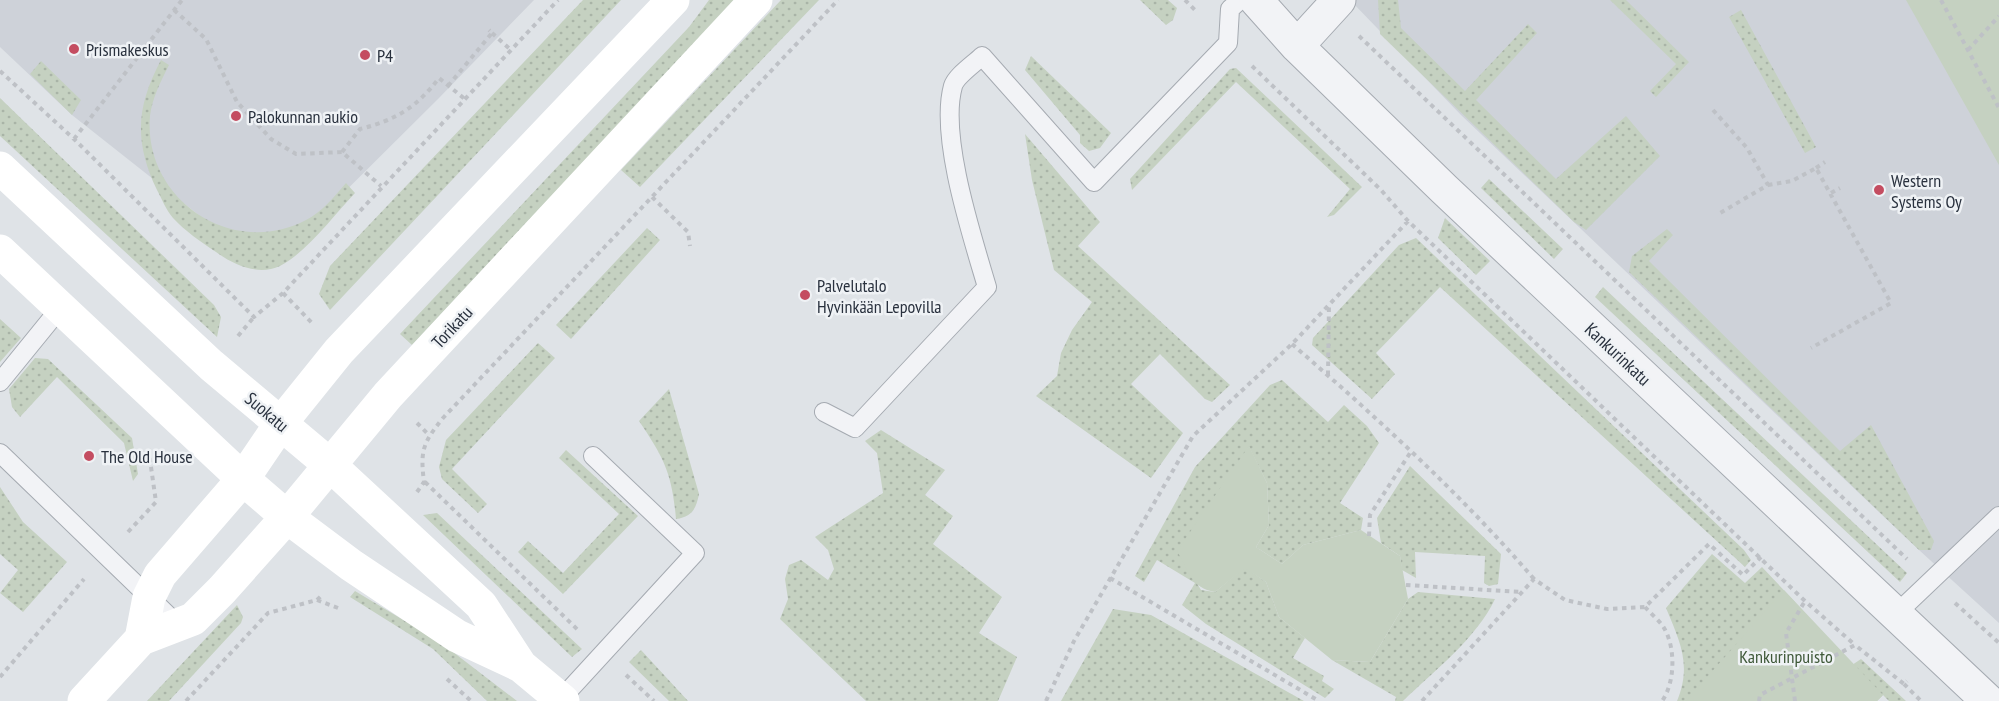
<svg xmlns="http://www.w3.org/2000/svg" width="1999" height="701" viewBox="0 0 1999 701" font-family="'PT Sans Narrow',sans-serif">
	<defs>
		<pattern id="grass-dots" width="8" height="8" patternUnits="userSpaceOnUse" patternTransform="scale(1.5)"><rect width="8" height="8" fill="#c5d1c1"/><path d="M2 2h.1M6 6h.1" fill="none" stroke="#a9b4a7" stroke-width="1.8" stroke-linecap="round"/></pattern>
	</defs>
	<rect width="100%" height="100%" fill="#dfe3e7"/>
	<path fill="#ced2d9" d="M 0,0 L 534,0 L 438,99 L 267,269 L 72,115 L 0,47 Z
		M 1350,0 L 1999,0 L 1999,623 L 1919,550 L 1461,115 Z"/>
	<path fill="url(#grass-dots)" d="M 583,0 L 621,0 L 330,310 L 319,294 L 330,266 Z
		M 709,0 L 735,0 L 412,345 L 400,334 L 689,27 Z
		M 781,0 L 819,0 L 640,187 L 621,170 Z
		M 1140,0 L 1168,0 L 1177,8 L 1173,20 L 1166,25 Z
		M 1378,0 L 1398,0 L 1401,28 L 1465,91 L 1528,24 L 1537,33 L 1476,100 L 1556,179 L 1626,116 L 1660,156 L 1586,230 L 1574,222 L 1380,34 Z
		M 1610,0 L 1626,0 L 1689,62 L 1656,97 L 1650,91 L 1676,64 Z
		M 1741,10 L 1816,147 L 1805,153 L 1729,17 Z
		M 1031,56 L 1111,133 L 1100,148 L 1089,151 L 1080,143 L 1080,135 L 1025,70 Z
		M 161,60 L 169,65 C 161,81 152,98 150,116 C 143,199 232,259 306,220 C 322,212 334,197 346,183 L 355,193 C 335,214 306,253 280,266 C 258,276 234,265 216,252 C 201,242 185,231 173,218 C 166,210 162,199 157,190 C 134,142 136,107 161,60 Z
		M 41,61 L 81,100 L 72,115 L 30,74 Z
		M 1236,68 L 1362,187 L 1334,215 L 1327,217 L 1350,189 L 1236,82 L 1132,190 L 1130,179 L 1230,69 Z
		M 0,98 L 214,305 L 221,317 L 217,337 L 0,136 Z
		M 1025,134 L 1100,222 L 1078,246 L 1230,385 L 1212,402 L 1205,399 L 1160,354 L 1131,384 L 1183,433 L 1151,478 L 1036,396 L 1057,376 L 1061,353 L 1072,330 L 1092,302 L 1054,270 L 1032,180 Z
		M 1489,179 L 1563,249 L 1554,259 L 1481,188 Z
		M 1445,218 L 1490,261 L 1476,275 L 1438,238 Z
		M 647,228 L 660,240 L 571,339 L 556,325 Z
		M 1667,229 L 1673,235 L 1649,261 L 1840,451 L 1871,425 L 1934,541 L 1931,550 L 1919,550 L 1629,272 L 1632,256 Z
		M 1416,238 L 1744,550 L 1751,560 L 1745,567 L 1440,287 L 1376,353 L 1395,374 L 1372,399 L 1312,345 L 1313,338 L 1399,245 Z
		M 1603,287 L 1907,573 L 1900,582 L 1595,297 Z
		M 0,319 L 21,338 L 0,362 Z
		M 538,343 L 555,358 L 452,469 L 487,504 L 478,513 L 442,479 L 439,467 L 446,440 Z
		M 35,358 L 48,359 L 132,438 L 138,474 L 133,481 L 124,443 L 57,377 L 20,417 L 12,407 L 9,389 Z
		M 1282,380 L 1328,422 L 1344,405 L 1367,426 L 1379,443 L 1340,503 L 1363,518 L 1361,530 L 1303,545 L 1282,564 L 1256,547 L 1269,525 L 1267,483 L 1249,447 L 1178,551 L 1201,590 L 1215,592 L 1245,567 L 1266,582 L 1279,617 L 1305,638 L 1293,658 L 1324,676 L 1322,681 L 1334,689 L 1325,698 L 1206,624 L 1182,605 L 1195,583 L 1157,560 L 1144,582 L 1135,576 L 1195,467 L 1270,385 Z
		M 669,389 L 699,494 C 696,509 692,517 676,519 C 672,473 664,458 639,421 Z
		M 881,430 L 945,470 L 925,495 L 953,516 L 933,544 L 1002,597 L 979,633 L 1017,657 L 998,701 L 866,701 L 780,619 L 788,599 L 785,579 L 789,565 L 801,560 L 828,580 L 834,569 L 828,550 L 815,537 L 883,493 L 877,453 L 865,441 Z
		M 566,450 L 638,516 L 563,594 L 518,552 L 528,541 L 563,573 L 619,514 L 559,458 Z
		M 1410,466 L 1501,554 L 1498,584 L 1489,586 L 1484,583 L 1485,556 L 1415,552 L 1416,578 L 1402,570 L 1400,556 L 1381,543 L 1377,518 Z
		M 0,487 L 23,522 L 67,562 L 23,612 L 0,593 L 18,570 L 0,554 Z
		M 437,513 L 582,649 L 572,657 L 423,515 Z
		M 1712,554 L 1745,583 L 1762,567 L 1795,602 L 1744,701 L 1677,701 C 1692,665 1680,642 1666,608 Z
		M 355,591 L 440,642 L 517,701 L 487,701 L 433,649 L 350,597 Z
		M 1418,592 L 1495,599 C 1476,639 1434,671 1403,701 L 1395,701 L 1396,697 L 1332,660 L 1370,662 L 1408,599 Z
		M 237,605 L 243,617 L 241,623 L 169,701 L 147,701 Z
		M 1113,609 L 1151,615 L 1304,701 L 1061,701 Z
		M 641,650 L 688,701 L 669,701 L 629,662 Z
		M 1861,659 L 1906,701 L 1889,701 L 1883,695 L 1877,701 L 1818,701 L 1831,679 Z"/>
	<path fill="#c5d1c1" d="M 1906,0 L 1999,0 L 1999,165 Z
		M 1249,446 L 1267,483 L 1269,525 L 1256,547 L 1282,564 L 1303,545 L 1361,530 L 1400,556 L 1408,599 L 1370,662 L 1332,660 L 1279,617 L 1266,582 L 1245,568 L 1215,592 C 1191,588 1189,571 1177,551 Z
		M 1784,590 L 1883,695 L 1877,701 L 1686,701 Z"/>
	<g fill="none" stroke-linecap="round" stroke-linejoin="round">
		<defs>
			<path id="lane" d="M 0,382 L 61,307
				M 824,412 L 855,428 L 987,287 C 972,236 939,136 953,86 C 956,76 974,64 982,56 L 1094,182 L 1228,43 L 1230,9 L 1240,0
				M 0,453 L 179,626
				M 1896,614 L 1999,516
				M 561,699 L 695,553 L 593,456"/>
			<path id="street" d="M 1256,0 L 1297,46 L 1444,189 L 1988,701
				M 1297,46 L 1339,0"/>
		</defs>
		<use href="#lane" stroke="#a5aab1" stroke-width="20"/>
		<use href="#street" stroke="#a5aab1" stroke-width="35"/>
		<path stroke="#bec1c6" stroke-width="4" stroke-dasharray="4.5 4.5" stroke-linecap="butt" d="M 1185,0 L 1197,12
			M 1941,0 L 1999,108
			M 174,10 L 206,39 L 237,102 L 271,139 L 296,154 L 342,152 L 381,186
			M 492,33 L 512,51
			M 1359,36 L 1907,559
			M 1968,50 L 1999,16
			M 1252,66 L 1381,190 L 1408,221 L 1805,601 L 1855,645
			M 0,71 L 74,139 L 254,317 L 283,293 L 558,0
			M 448,86 L 492,33 L 489,30
			M 1713,110 L 1747,148 L 1768,185 L 1720,213
			M 74,139 L 182,0
			M 342,152 L 360,129 C 396,120 417,107 439,78 L 466,100
			M 1816,168 L 1825,162
			M 1768,185 L 1792,181 L 1816,168 L 1891,303 L 1811,348
			M 1831,193 L 1840,188
			M 652,197 L 688,232 L 690,246
			M 283,293 L 312,323
			M 238,336 L 254,317
			M 1292,344 C 1377,418 1460,493 1534,579
			M 1328,375 L 1329,304
			M 417,423 L 429,435
			M 425,482 L 579,631
			M 417,492 L 424,482 C 420,450 423,443 443,418 L 838,0
			M 128,532 L 156,502 L 148,446
			M 1369,536 L 1370,515 L 1412,450
			M 1110,578 L 1319,701
			M 1406,585 L 1521,592
			M 317,600 L 338,608
			M 1955,603 L 1999,643
			M 1645,607 C 1651,614 1660,621 1664,628 C 1676,648 1675,683 1662,701
			M 626,675 L 654,701
			M 0,677 L 84,579
			M 447,679 L 471,701
			M 1904,684 L 1921,701
			M 186,701 L 268,613 L 317,600 L 322,595
			M 1046,701 L 1074,641 L 1193,436 L 1292,344 L 1409,220
			M 1422,701 L 1534,579 L 1565,600 L 1607,609 L 1645,607 L 1709,544 L 1743,575 L 1761,557
			M 1759,701 L 1760,695 L 1855,645 L 1904,684 L 1907,681
			M 1795,701 L 1786,633 L 1805,601"/>
		<use href="#lane" stroke="#f2f3f6" stroke-width="18"/>
		<use href="#street" stroke="#f2f3f6" stroke-width="33"/>
		<path stroke="#fff" stroke-width="33" d="M 0,168 L 211,365 L 330,465 L 481,605 L 521,666
			M 0,251 L 243,479 L 287,517 L 351,565 L 457,636 L 521,666 L 563,701
			M 141,639 L 149,597 L 160,575 L 243,479 L 281,423 L 339,351 L 673,0
			M 84,701 L 141,639 L 193,619 L 222,590 L 287,517 L 388,395 L 756,0"/>
	</g>
	<g fill="#c44d61" stroke="#eff2f5" stroke-width="2">
		<circle cx="74" cy="49" r="6"/>
		<circle cx="365" cy="55" r="6"/>
		<circle cx="236" cy="116" r="6"/>
		<circle cx="1879" cy="190" r="6"/>
		<circle cx="805" cy="295" r="6"/>
		<circle cx="89" cy="456" r="6"/>
	</g>
	<g text-anchor="middle" dominant-baseline="central" stroke-width="5" stroke-linejoin="round" paint-order="stroke">
		<g font-size="18" fill="#29313e" stroke="#eff2f5" text-anchor="start">
			<text x="86" y="49">Prismakeskus</text>
			<text x="377" y="55">P4</text>
			<text x="248" y="116">Palokunnan aukio</text>
			<text x="1891" y="180">Western<tspan x="1891" dy="21">Systems Oy</tspan></text>
			<text x="817" y="285">Palvelutalo<tspan x="817" dy="21">Hyvinkään Lepovilla</tspan></text>
			<text x="101" y="456">The Old House</text>
		</g>
		<g font-size="18" fill="#29313e" stroke="#eff2f5">
			<text transform="translate(452 327) rotate(-47)">Torikatu</text>
			<text transform="translate(1618 354) rotate(43)">Kankurinkatu</text>
			<text transform="translate(267 412) rotate(40)">Suokatu</text>
		</g>
		<g font-size="18" fill="#3e5838" stroke="#eff2f5">
			<text x="1786" y="656">Kankurinpuisto</text>
		</g>
	</g>
</svg>
